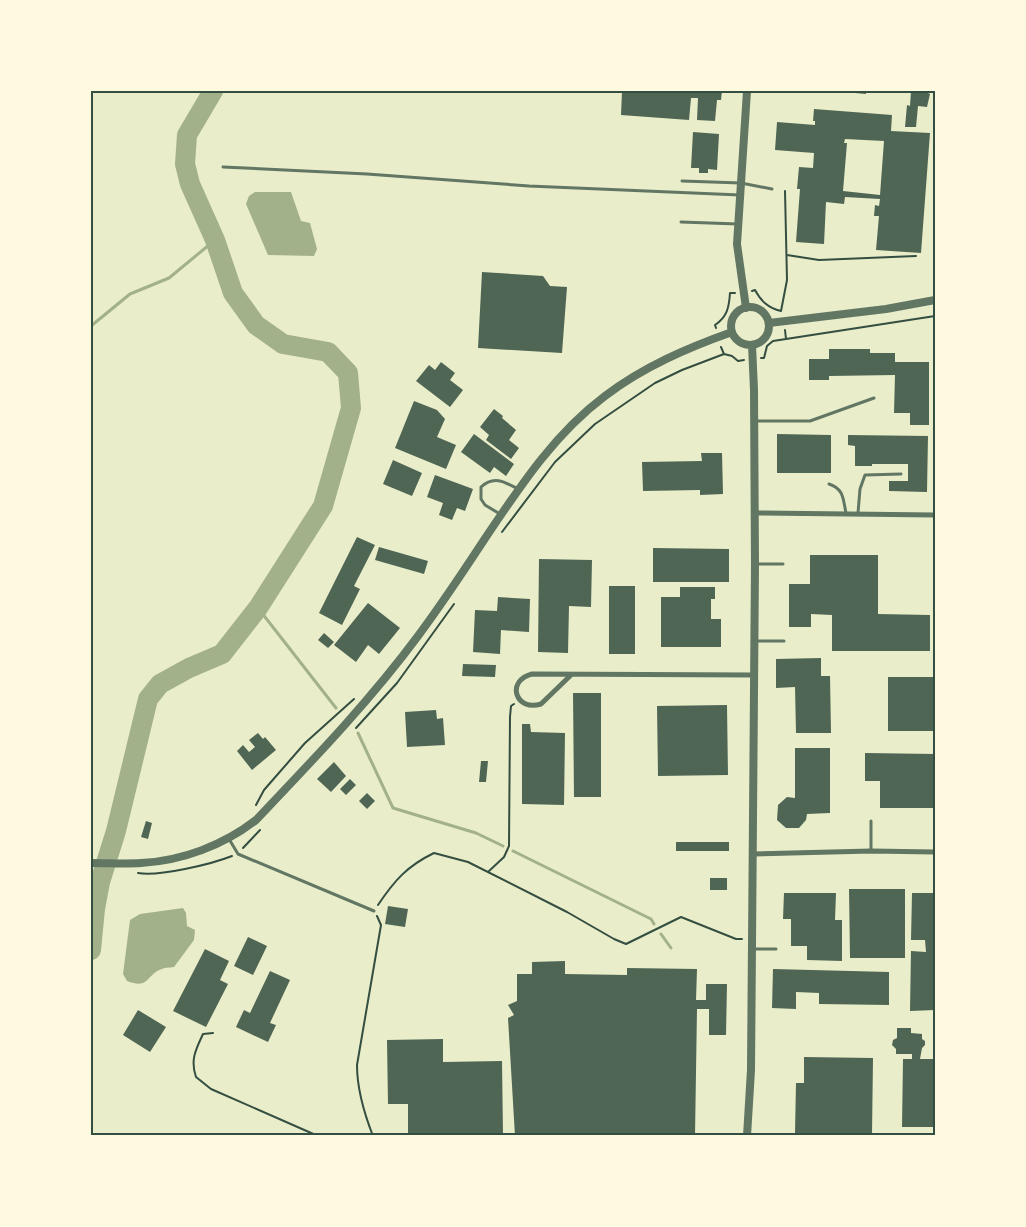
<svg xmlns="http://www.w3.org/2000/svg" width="1026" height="1227" viewBox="0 0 1026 1227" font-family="'PT Sans',sans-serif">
	<rect width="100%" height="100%" fill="#e9edc9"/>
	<path fill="#a3b18a" d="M 255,192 L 291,192 L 301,221 L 310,223 L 317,249 L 314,256 L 268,255 L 246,204 L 249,196 Z
		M 183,908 L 186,913 L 187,926 L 195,930 L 194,940 L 174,967 C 170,968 165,967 162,969 C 146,974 150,990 127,981 L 123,974 L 130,920 L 140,914 Z"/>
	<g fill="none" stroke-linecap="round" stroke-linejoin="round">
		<path stroke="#a3b18a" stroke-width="3" d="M 91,326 L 130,294 L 169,278 L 215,240
			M 258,608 L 336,708
			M 358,733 L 393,808 L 476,833 L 503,846
			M 513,851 L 651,919 L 654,924
			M 661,934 L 671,948"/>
		<path stroke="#a3b18a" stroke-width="20" d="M 91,950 L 95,909 L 100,882 L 116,831 L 148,699 L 160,684 L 189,668 L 222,654 L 258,608 L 323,506 L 351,408 L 348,373 L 328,352 L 283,344 L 256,325 L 233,293 L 215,240 L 190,184 L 185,164 L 187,135 L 213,91"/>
	</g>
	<path fill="#4f6655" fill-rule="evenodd" d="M 622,91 L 722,91 L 721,100 L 717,100 L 715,121 L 697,120 L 698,98 L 691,98 L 689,120 L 621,115 Z
		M 855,91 L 866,91 L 866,94 L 855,93 Z
		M 911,91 L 928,91 L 928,93 L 930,94 L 927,107 L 918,106 L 916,127 L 905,127 L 907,105 L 910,106 Z
		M 814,109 L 892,115 L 891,131 L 930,133 L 921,253 L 876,250 L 879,216 L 874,216 L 875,205 L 879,206 L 880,199 L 845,197 L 844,204 L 826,202 L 824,244 L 796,242 L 800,189 L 797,189 L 799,167 L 813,168 L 814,153 L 775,150 L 777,122 L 815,125 L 815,121 L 813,121 ZM 845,139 L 884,141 L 880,195 L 843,191 L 847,143 L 844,143 Z
		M 693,132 L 719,134 L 717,170 L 708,169 L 708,173 L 699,173 L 699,168 L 691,168 Z
		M 482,272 L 543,276 L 550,286 L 567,287 L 562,353 L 478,348 Z
		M 829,349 L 870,349 L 870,353 L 895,353 L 895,362 L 929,362 L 929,425 L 910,425 L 910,413 L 894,413 L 895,375 L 829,376 L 829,380 L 809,380 L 809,359 L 829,359 Z
		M 441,362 L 455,373 L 450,380 L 463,390 L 450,407 L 416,381 L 429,365 L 435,370 Z
		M 414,401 L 437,410 L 445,419 L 437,437 L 456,445 L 446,469 L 395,448 Z
		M 494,409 L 503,416 L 502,418 L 516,430 L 509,440 L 519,448 L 511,459 L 486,440 L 489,435 L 480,427 Z
		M 474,434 L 514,464 L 506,476 L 494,467 L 490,473 L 461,452 Z
		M 777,434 L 831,435 L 831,473 L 777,473 Z
		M 848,435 L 928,436 L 927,492 L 889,491 L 889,481 L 908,481 L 908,464 L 872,464 L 872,466 L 855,466 L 855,446 L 848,445 Z
		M 701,453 L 722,453 L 723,494 L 700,495 L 700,490 L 643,491 L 642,462 L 702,461 Z
		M 393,460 L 422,473 L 412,496 L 383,484 Z
		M 435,475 L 473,489 L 465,511 L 457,508 L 452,520 L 439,515 L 443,503 L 427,497 Z
		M 357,537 L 375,545 L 354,586 L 360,589 L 342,625 L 319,613 Z
		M 379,547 L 428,561 L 424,574 L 375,560 Z
		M 653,548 L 729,549 L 729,582 L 653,582 Z
		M 810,555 L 878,555 L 878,614 L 930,615 L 930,651 L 832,651 L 832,615 L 811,614 L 811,627 L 789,627 L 789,584 L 810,584 Z
		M 539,559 L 592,560 L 591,607 L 569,606 L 568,653 L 538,652 Z
		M 609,586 L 635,586 L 635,654 L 609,654 Z
		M 680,587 L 715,587 L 715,599 L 711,599 L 711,619 L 721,619 L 721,647 L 661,647 L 661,597 L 680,597 Z
		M 498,597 L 530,599 L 529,632 L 501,630 L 500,654 L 473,652 L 475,610 L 497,611 Z
		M 368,603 L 400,628 L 379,654 L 368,645 L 356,662 L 334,645 Z
		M 324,633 L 334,642 L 328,648 L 318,640 Z
		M 821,658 L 821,676 L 830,676 L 831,733 L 796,733 L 795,687 L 776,688 L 776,659 Z
		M 463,664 L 496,665 L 495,677 L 462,676 Z
		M 888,677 L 934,677 L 934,731 L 888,731 Z
		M 573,693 L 601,693 L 601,797 L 574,797 Z
		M 727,705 L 728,775 L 658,776 L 657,706 Z
		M 436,710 L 437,719 L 443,718 L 445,745 L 407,747 L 405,712 Z
		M 522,724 L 530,724 L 531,732 L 565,733 L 564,805 L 522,804 Z
		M 258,733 L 263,739 L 265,737 L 276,750 L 252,770 L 237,751 L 243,745 L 249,752 L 255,747 L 249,740 Z
		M 795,748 L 830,748 L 830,813 L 807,814 L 806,820 L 799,828 L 786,828 L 777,820 L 778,805 L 787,797 L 795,798 Z
		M 865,753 L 935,754 L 935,808 L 880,808 L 880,781 L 865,781 Z
		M 481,761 L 488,761 L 486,782 L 479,782 Z
		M 334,762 L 346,776 L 331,792 L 317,779 Z
		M 350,779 L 356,785 L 346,795 L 340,789 Z
		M 367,793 L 375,801 L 367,809 L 359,801 Z
		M 146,821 L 152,823 L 148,839 L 141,837 Z
		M 676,842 L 729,842 L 729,851 L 676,851 Z
		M 710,878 L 727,878 L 727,890 L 710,890 Z
		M 849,889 L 905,889 L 905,958 L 850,958 Z
		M 784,893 L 836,893 L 835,920 L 842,920 L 842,961 L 807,960 L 807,946 L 791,946 L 791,919 L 783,919 Z
		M 912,893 L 935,893 L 935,1010 L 910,1011 L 911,951 L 926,952 L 925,940 L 911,940 Z
		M 388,906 L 408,909 L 405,927 L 385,924 Z
		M 248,937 L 267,946 L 253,975 L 234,966 Z
		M 205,949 L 229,961 L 220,980 L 228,984 L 206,1027 L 173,1011 Z
		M 565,961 L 565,974 L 627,975 L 627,968 L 697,969 L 696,1000 L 706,1000 L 706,984 L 727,984 L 726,1035 L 709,1035 L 709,1009 L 697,1009 L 695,1136 L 515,1136 L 508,1018 L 514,1015 L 508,1005 L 517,1001 L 517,974 L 532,974 L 532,962 Z
		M 773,969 L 889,972 L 889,1005 L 819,1004 L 819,993 L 796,992 L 796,1009 L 772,1008 Z
		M 270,971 L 290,980 L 270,1023 L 276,1025 L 268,1042 L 236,1027 L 244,1010 L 250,1013 Z
		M 138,1010 L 166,1027 L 150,1052 L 123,1035 Z
		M 897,1028 L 911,1028 L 911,1033 L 922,1034 L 922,1039 L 925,1041 L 925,1045 L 922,1048 L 920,1059 L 935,1059 L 935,1127 L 902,1127 L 903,1059 L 912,1059 L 912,1054 L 896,1054 L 896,1049 L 892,1045 L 893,1040 L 897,1038 Z
		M 443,1039 L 443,1062 L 502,1061 L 503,1136 L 408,1136 L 408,1104 L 388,1104 L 387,1040 Z
		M 804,1057 L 873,1058 L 872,1134 L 795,1133 L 796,1083 L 804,1083 Z"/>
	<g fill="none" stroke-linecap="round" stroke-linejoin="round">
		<path stroke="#344e41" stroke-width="2" d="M 787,255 L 819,260 L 916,256
			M 752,291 L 755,290 C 761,301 768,308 781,311
			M 781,311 L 787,280 L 785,191
			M 716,328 L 715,325 C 727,317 729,308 730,293 L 735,293
			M 785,330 L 786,339
			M 721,347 L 724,354 L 732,356 L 738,361 L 744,360
			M 761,358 L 764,358 L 767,346 L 773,341 L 935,316
			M 502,532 L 555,462 L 595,424 L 655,383 L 682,370 L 724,354
			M 356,728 L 397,683 L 454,604
			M 256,805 L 264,790 L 305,743 L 354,699
			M 243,848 L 260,830
			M 488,872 L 504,857 L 509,846 L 510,717 L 511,706 L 514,704
			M 138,873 C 158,877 212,864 232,856
			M 378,905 C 394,881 407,866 434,853 L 468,862 L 567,912 L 614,939 L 626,944 L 681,917 L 736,939 L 742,939
			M 213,1033 L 203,1034 C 196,1049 190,1060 196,1077 L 211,1089 L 318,1136
			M 373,1136 C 364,1113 357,1090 357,1065 L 381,925 L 377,916"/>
		<path stroke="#617663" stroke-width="3" d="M 223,167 L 367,174 L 529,186 L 740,195
			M 682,181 L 741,183 L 772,189
			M 681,222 L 738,224
			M 755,421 L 810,421 L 874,398
			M 829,484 C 844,489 843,499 846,513
			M 858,513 L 860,489 L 865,475 L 901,474
			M 500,514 L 485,505 L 481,499 L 481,487 C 494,475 505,482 518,489
			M 755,564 L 783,564
			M 755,641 L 784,641
			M 871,821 L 871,851
			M 229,839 L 238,854 L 374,911
			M 752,949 L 776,949"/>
		<path stroke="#617663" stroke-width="5" d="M 754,513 L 935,515
			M 571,675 L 541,704 C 516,712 505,681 532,674 L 754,675
			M 752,854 L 871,851 L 935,852"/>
		<path stroke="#617663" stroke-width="8" d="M731 326a19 19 0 1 1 38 0a19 19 0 1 1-38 0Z
			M 746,308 L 737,244 L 747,91
			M 769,323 L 886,309 L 935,300
			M 91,863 C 108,863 125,864 141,863 C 182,861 224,845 256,820 C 312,761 369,702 418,636 C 441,605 463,572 484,540 C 519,488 554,434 605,396 C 643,367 687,348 732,332
			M 747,1136 L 751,1070 L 755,564 L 754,390 L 752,345"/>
	</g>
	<rect width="1026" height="1227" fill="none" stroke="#fefae0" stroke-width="185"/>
	<rect x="92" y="92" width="842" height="1042" fill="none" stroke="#344e41" stroke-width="2"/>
</svg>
